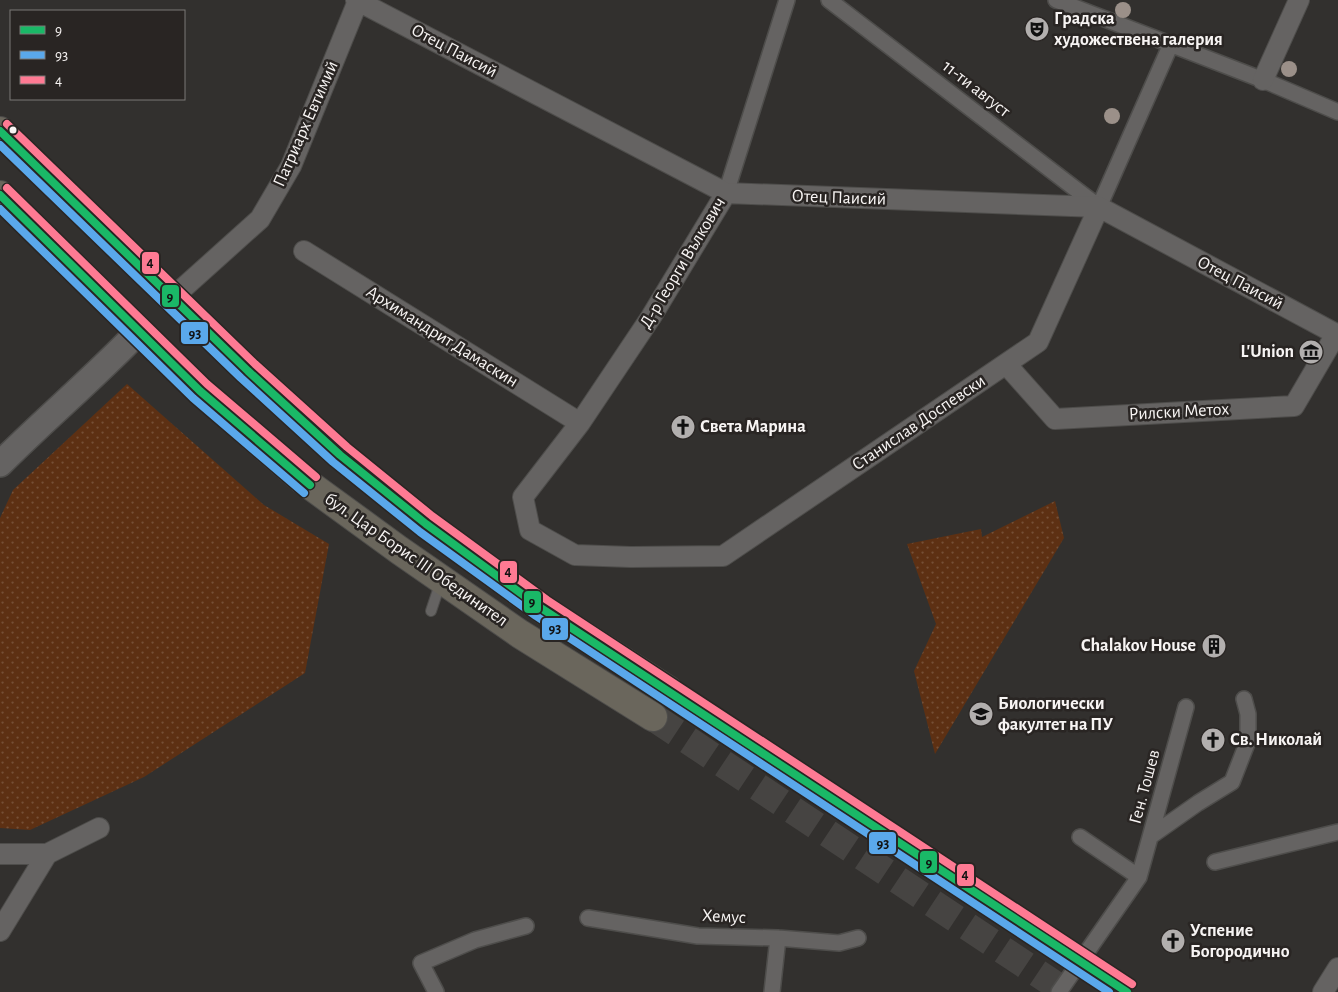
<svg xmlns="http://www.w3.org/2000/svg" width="1338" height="992" viewBox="0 0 1338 992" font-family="'Alegreya Sans',sans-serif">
	<defs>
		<pattern id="grass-dots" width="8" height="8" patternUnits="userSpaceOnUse" patternTransform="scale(1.25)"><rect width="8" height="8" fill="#5d3013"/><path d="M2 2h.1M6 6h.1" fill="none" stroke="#754f36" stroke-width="1.8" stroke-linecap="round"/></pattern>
	</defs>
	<rect width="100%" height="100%" fill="#32302e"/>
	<path fill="url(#grass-dots)" d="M 127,384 L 264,505 L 329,544 L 305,673 L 144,777 L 30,830 L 0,828 L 0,518 L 13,490 Z
		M 1055,501 L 1064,538 L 935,754 L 914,671 L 936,624 L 907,544 L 981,529 L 982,537 Z"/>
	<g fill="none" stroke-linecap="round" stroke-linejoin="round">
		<path stroke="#464442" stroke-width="28" stroke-dasharray="28 14" stroke-linecap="butt" d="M 668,690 L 1127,992
			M 653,717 L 1066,992"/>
		<defs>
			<path id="service" d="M 431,611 L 441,581"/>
			<path id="pedestrian" d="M 829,0 L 1099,207 L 1171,44
				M 1056,0 L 1263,80 L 1338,112
				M 726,193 L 787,0
				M 1151,836 L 1198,803 L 1232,782 L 1248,741 L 1248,714 L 1244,699
				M 1080,837 L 1139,877
				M 1215,862 L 1338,832
				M 588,918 L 698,936 L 778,938 L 839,943 L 858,938
				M 436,992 L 421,963 L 475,940 L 526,926
				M 772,992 L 778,938
				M 1059,992 L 1139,877 L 1186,707"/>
			<path id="minor" d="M 356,0 L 726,193 L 1099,207 L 1338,335
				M 1263,80 L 1299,0
				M 726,193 L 651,317 L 580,423 L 523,497 L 530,530 L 575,555 L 631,557 L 723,556 L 1038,342 L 1099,207
				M 304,251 L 580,423
				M 172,298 L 260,219 L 291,166 L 358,1
				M 1006,364 L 1055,419 L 1294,406 L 1336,334
				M 0,854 L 47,854
				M 0,931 L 47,854 L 99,828
				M 1323,992 L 1338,968"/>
			<path id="tertiary" d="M 0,464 C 45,419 95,377 139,331"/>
			<path id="primary" d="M 0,131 L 248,371 L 340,455 L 426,524 L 541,608 L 668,690
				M 0,195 L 200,391 L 303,480 L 399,550 L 520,634 L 653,717"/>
		</defs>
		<use href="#service" stroke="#4e4d4b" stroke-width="12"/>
		<use href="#pedestrian" stroke="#4e4d4b" stroke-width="18"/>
		<use href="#minor" stroke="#4e4d4b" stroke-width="22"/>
		<use href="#tertiary" stroke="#4e4d4b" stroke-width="28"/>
		<use href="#primary" stroke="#4e4d4b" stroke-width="30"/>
		<use href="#service" stroke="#656362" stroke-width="10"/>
		<use href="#pedestrian" stroke="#656362" stroke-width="15"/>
		<use href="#minor" stroke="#656362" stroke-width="20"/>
		<use href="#tertiary" stroke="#656362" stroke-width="25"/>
		<use href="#primary" stroke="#6a665c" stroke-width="28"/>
		<defs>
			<path id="bus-1" d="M 0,131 L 248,371 L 340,455 L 426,524 L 541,608 L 1127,992
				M 0,195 L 200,391 L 310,485"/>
			<path id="bus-2" d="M 0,145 L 241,378 L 333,462 L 420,532 L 536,616 L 1109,992
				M 0,209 L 193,398 L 304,493"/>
			<path id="bus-3" d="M 7,124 L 255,364 L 347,447 L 432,516 L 547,600 L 1132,984
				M 7,188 L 207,384 L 316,477"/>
		</defs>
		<use href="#bus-1" stroke="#292523" stroke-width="11"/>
		<use href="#bus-2" stroke="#292523" stroke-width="11"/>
		<use href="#bus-3" stroke="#292523" stroke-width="11"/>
		<use href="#bus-1" stroke="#1ab867" stroke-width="8"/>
		<use href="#bus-2" stroke="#5aa8eb" stroke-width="8"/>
		<use href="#bus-3" stroke="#fe7a93" stroke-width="8"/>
	</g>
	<g fill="#9b9089">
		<circle cx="1123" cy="10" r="8"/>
		<circle cx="1289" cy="69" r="8"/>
		<circle cx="1112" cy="116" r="8"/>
	</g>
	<defs>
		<symbol id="theatre-disc" viewBox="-11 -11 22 22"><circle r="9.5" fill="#b2afae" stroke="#292523"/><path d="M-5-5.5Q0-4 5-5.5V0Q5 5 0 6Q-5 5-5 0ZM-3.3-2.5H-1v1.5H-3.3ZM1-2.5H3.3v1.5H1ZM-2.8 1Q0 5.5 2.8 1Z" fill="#111"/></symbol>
		<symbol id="museum-disc" viewBox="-11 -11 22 22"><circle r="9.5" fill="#b2afae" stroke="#292523"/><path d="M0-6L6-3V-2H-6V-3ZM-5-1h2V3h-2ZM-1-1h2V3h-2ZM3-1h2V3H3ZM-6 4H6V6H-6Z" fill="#111"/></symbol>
		<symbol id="church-disc" viewBox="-11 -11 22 22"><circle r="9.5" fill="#b2afae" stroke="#292523"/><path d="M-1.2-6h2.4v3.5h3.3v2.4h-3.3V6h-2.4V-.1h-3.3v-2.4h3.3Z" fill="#111"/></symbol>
		<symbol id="building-disc" viewBox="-11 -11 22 22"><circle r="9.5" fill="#b2afae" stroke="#292523"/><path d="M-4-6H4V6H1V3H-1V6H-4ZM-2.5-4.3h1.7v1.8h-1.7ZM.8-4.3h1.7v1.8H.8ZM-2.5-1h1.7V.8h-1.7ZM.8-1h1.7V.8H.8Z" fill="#111"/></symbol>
		<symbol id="university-disc" viewBox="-11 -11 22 22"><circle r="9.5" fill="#b2afae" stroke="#292523"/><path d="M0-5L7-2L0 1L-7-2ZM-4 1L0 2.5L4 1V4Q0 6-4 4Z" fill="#111"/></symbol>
	</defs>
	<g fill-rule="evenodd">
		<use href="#theatre-disc" x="1023" y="15" width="28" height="28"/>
		<use href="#museum-disc" x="1297" y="338" width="28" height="28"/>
		<use href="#church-disc" x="669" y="413" width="28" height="28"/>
		<use href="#building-disc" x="1200" y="632" width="28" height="28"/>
		<use href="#university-disc" x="967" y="700" width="28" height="28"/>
		<use href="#church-disc" x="1199" y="726" width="28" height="28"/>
		<use href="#church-disc" x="1159" y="927" width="28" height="28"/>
	</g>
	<circle fill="#f7f4f3" stroke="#292523" stroke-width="2" cx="13" cy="130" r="4.5"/>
	<g text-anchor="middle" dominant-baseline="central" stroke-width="5" stroke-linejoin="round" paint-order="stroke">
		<g font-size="18" font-weight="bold" fill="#f7f4f3" stroke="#292523" text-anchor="start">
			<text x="1054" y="19">Градска<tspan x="1054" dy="21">художествена галерия</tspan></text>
			<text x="1294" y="352" text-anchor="end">L'Union</text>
			<text x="700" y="427">Света Марина</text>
			<text x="1196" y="646" text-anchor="end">Chalakov House</text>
			<text x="998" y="704">Биологически<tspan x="998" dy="21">факултет на ПУ</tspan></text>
			<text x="1230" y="740">Св. Николай</text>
			<text x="1190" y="931">Успение<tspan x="1190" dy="21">Богородично</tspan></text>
		</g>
		<g font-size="18" fill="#f7f4f3" stroke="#292523">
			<text transform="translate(454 51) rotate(28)">Отец Паисий</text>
			<text transform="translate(976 89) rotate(38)">11-ти август</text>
			<text transform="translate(306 124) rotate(-66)">Патриарх Евтимий</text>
			<text transform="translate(839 198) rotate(2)">Отец Паисий</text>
			<text transform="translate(683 263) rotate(-59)">Д-р Георги Вълкович</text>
			<text transform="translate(1240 283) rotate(28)">Отец Паисий</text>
			<text transform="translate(442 337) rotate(32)">Архимандрит Дамаскин</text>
			<text transform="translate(1179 412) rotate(-3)">Рилски Метох</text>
			<text transform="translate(919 423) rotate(-34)">Станислав Доспевски</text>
			<text transform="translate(416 560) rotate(35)">бул. Цар Борис III Обединител</text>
			<text transform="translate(1145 787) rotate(-75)">Ген. Тошев</text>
			<text transform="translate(724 917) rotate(3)">Хемус</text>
		</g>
	</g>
	<g stroke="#292523" stroke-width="2">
		<rect x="141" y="251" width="19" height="24" rx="5" fill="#fe7a93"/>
		<rect x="161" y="284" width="19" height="24" rx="5" fill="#1ab867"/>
		<rect x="180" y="321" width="29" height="24" rx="5" fill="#5aa8eb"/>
		<rect x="499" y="560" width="19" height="24" rx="5" fill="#fe7a93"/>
		<rect x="523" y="590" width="19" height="24" rx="5" fill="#1ab867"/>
		<rect x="541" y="617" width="28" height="24" rx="5" fill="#5aa8eb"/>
		<rect x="868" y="831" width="29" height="24" rx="5" fill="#5aa8eb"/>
		<rect x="919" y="850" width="19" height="24" rx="5" fill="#1ab867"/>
		<rect x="956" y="863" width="19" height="24" rx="5" fill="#fe7a93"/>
	</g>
	<g font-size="14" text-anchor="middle" font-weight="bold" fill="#111">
		<text x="150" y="267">4</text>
		<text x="170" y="301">9</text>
		<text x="195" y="338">93</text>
		<text x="508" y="576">4</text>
		<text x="532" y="606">9</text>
		<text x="555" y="633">93</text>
		<text x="883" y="848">93</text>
		<text x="929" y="867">9</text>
		<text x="965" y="879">4</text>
	</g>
	<rect x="10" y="10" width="175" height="90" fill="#292523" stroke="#7b7876"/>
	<rect x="20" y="26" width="25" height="8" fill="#1ab867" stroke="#7b7876"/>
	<text x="55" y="35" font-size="15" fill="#f7f4f3">9</text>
	<rect x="20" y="51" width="25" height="8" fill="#5aa8eb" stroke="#7b7876"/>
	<text x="55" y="60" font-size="15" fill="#f7f4f3">93</text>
	<rect x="20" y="76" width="25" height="8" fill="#fe7a93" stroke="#7b7876"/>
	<text x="55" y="85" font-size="15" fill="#f7f4f3">4</text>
</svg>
